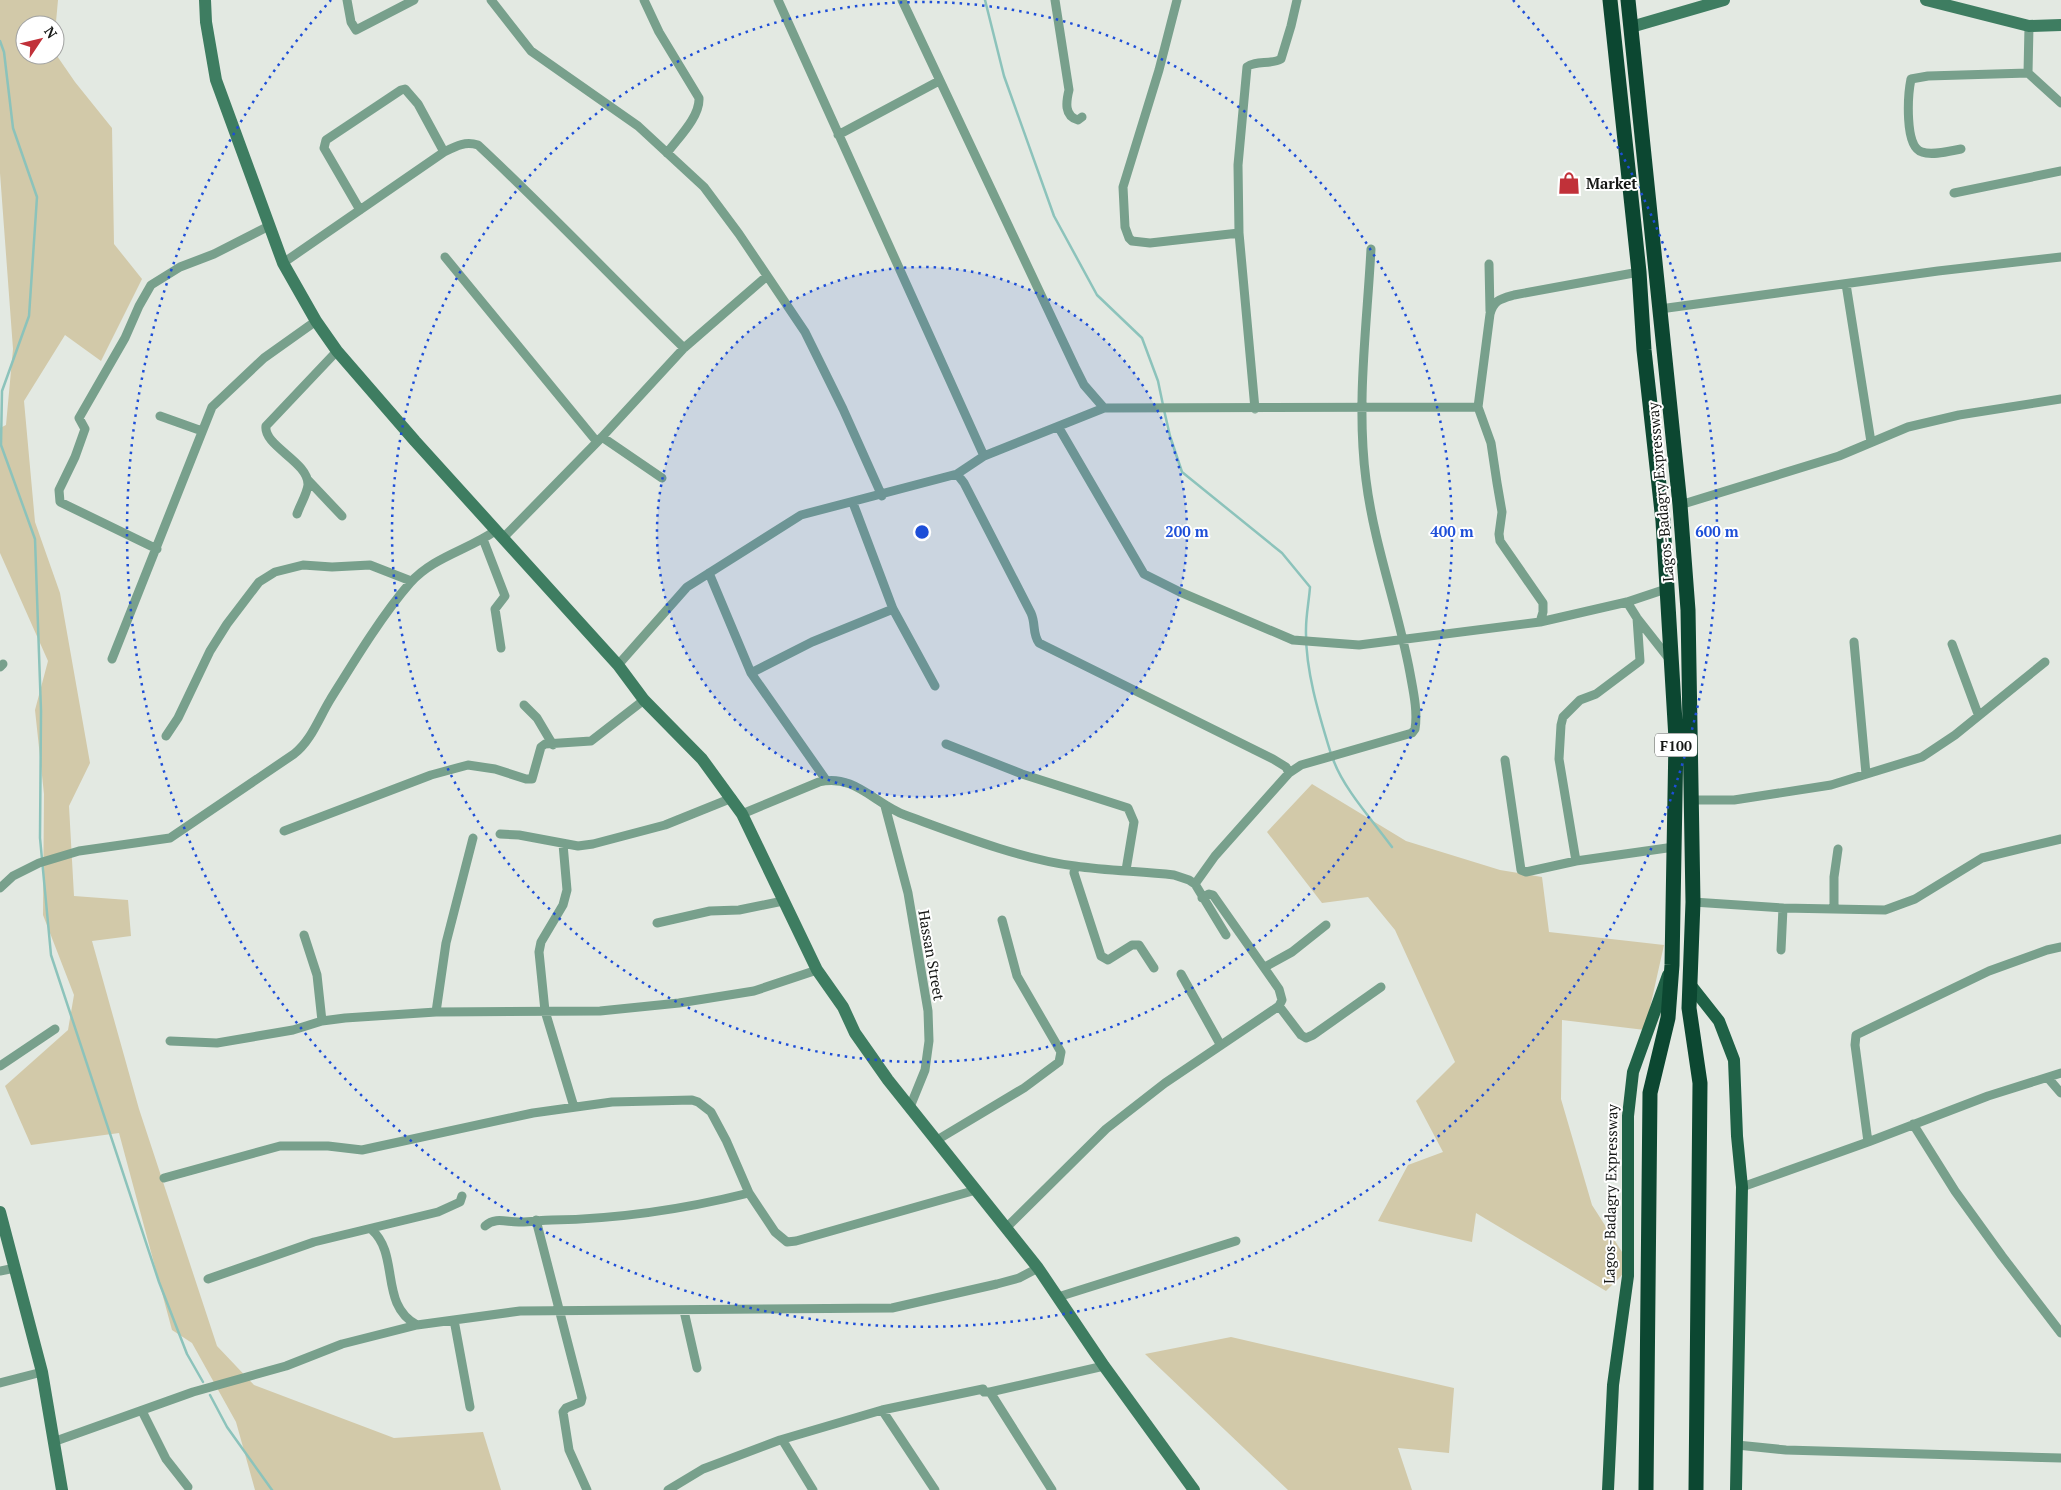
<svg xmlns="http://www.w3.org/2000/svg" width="2061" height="1490" viewBox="0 0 2061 1490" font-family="'PT Serif',serif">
	<rect width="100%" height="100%" fill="#e3e9e2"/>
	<path fill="#d2c9a9" d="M 0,0 L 58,0 L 55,33 L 55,25 L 25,25 L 25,55 L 55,55 L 55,53 L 75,82 L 112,128 L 114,244 L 142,279 L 101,361 L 65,335 L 24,401 L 35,522 L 60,593 L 90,763 L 69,806 L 74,896 L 128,900 L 131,936 L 92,941 L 139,1109 L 217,1346 L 254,1385 L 394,1438 L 483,1432 L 501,1490 L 255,1490 L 236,1422 L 192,1343 L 172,1330 L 119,1133 L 31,1145 L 5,1086 L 68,1030 L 74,995 L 43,915 L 44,794 L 35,710 L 48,661 L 0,553 L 0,428 L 6,425 L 13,349 L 0,173 Z
		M 1312,784 L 1406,841 L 1500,870 L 1542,877 L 1549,932 L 1664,945 L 1645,1030 L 1562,1020 L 1561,1099 L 1592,1205 L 1631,1266 L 1606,1291 L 1476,1213 L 1472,1242 L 1378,1221 L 1408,1165 L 1443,1152 L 1416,1101 L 1455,1062 L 1395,930 L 1368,897 L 1322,903 L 1267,832 Z
		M 1231,1337 L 1454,1388 L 1449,1453 L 1398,1448 L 1412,1490 L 1288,1490 L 1145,1354 Z"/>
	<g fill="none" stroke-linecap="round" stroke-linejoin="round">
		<path stroke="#8cc3bb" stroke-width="2.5" d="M 985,0 L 1004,76 L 1054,216 L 1097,295 L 1142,338 L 1158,381 L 1163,405
			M 0,41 L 4,52 L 13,128 L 37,197 L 29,316 L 2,391 L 1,445 L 35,539 L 41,711 L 40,838 L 51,955 L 159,1282 L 187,1354 L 203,1382
			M 1164,410 L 1170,436 L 1182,472 L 1282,553 L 1310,587 C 1309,601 1306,615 1306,629 C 1305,670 1319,715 1331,754
			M 1333,759 C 1343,788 1373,821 1392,847
			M 210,1395 L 227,1427 L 272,1490"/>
		<path stroke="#78a08c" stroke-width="9" d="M 347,0 L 351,22 L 356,30 L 414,0
			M 491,0 L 531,51 L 638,126 L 704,187 L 739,234 L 805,332 L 843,409 L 882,496
			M 644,0 L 659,32 L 699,98 C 700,117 678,138 667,153
			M 778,0 L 984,456
			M 902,0 L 1075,367 L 1084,385 L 1104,408
			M 1055,0 L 1069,90 C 1066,102 1064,116 1078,120 L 1082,117
			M 1177,0 L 1159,70 L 1123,187 L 1125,227 L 1129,238 L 1132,241 L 1150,243 L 1239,233
			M 2029,26 L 2028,73 L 2061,103
			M 838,135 L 939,81
			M 1961,149 C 1950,151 1932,156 1922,152 C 1904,147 1908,94 1911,79 L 1928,76 L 2028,73
			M 1954,193 L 2061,171
			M 360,210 L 324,148 L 326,140 L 401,90 L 405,89 L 418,104 L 444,152
			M 445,257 L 597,442
			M 283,263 L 444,152 C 456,146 465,141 478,145 C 549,211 615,281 684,348
			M 1489,264 L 1490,311
			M 1846,284 L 1871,442
			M 1660,309 L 1938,271 L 2061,257
			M 1255,409 L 1239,233 L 1238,165 L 1247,67 C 1255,60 1271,65 1281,59 L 1291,26 L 1297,0
			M 160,416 L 202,431
			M 1059,428 L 1144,574 L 1180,592 L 1293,640 L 1359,645 L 1540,622 L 1627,602 L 1666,589
			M 602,437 L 662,478
			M 957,474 L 964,483 L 1031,613 C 1036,624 1032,633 1039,643 L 1273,759 L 1286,767 L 1289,773
			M 308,480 L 342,516
			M 853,503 L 893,609 L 935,686
			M 1680,505 L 1839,456 L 1908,427 L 1959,415 L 2061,399
			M 297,514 C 300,505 307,494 308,485 C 309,462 263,446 266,426 L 337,351
			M 503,538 L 602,437 L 684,348 L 767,276
			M 483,539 L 505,596 L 495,609 L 501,648
			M 157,549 L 60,502 L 59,490 L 75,457 L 85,429 L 79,418 L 125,338 L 139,306 L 151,285 L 180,267 L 214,254 L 269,226
			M 709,573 L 751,673 L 826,780
			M 1627,602 L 1637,618 L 1670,660
			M 1540,622 L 1543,612 L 1543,603 L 1500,541 L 1499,534 L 1502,512 L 1497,483 L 1491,443 L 1478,407 L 1490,314 C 1494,300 1500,299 1514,295 L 1639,272
			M 1854,642 L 1866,774
			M 1952,644 L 1978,714
			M 112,659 L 212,407 L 264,358 L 316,321
			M 618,665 L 687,587 L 801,515 L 957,474 L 984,456 L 1104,408 L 1478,407
			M 0,667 L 3,664
			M 751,673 L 812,642 L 893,609
			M 524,705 L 537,718 L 553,745
			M 166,736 L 178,718 L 210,651 L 227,624 L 259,582 L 275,572 L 303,565 L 332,567 L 370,565 L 411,581
			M 946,744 L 1022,774 L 1128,808 L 1134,822 L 1126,870
			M 1505,760 L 1521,870 L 1526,872 L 1576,861 L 1674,847
			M 1692,800 L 1734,800 L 1831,785 L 1922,757 L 1955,735 L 2045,662
			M 885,806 L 908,893 L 928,1011 L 929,1041 L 925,1070 L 910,1107
			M 742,814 L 819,782 C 854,773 875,804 905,815 C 957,834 1020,859 1075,866 C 1108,871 1141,871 1174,875 L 1189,880 L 1195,884 L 1226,935
			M 284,831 L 431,775 L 468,765 L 495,769 L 526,779 L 532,779 L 541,747 L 545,744 L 591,741 L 644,700
			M 500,834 L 519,835 L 578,846 L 593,844 L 665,825 L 732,798
			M 563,844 L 567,890 L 563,905 L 541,942 L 539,952 L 545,1011 L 574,1107
			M 1576,861 L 1559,759 L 1561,725 L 1563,717 L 1580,700 L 1596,694 L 1640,661 L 1637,618
			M 1075,866 L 1074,873 L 1101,956 L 1108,960 L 1132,945 L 1139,945 L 1154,968
			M 1195,884 L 1215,856 L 1289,773 L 1301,765 L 1412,733 L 1415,729 C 1418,711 1413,690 1410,673 C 1398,608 1374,545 1366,480 C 1356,404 1367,325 1371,249
			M 0,888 L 13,876 L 39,863 L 79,851 L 170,838 L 294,754 C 311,741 319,718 330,700 C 353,663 382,615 410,583 C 433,557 468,550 495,531
			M 1202,898 L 1209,894 L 1213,895 L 1279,989 L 1282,1000 L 1279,1006 L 1301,1035 L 1306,1038 L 1313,1035 L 1381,987
			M 1693,902 L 1783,908
			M 1834,909 L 1834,877 L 1838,849
			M 657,923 L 710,911 L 739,910 L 783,901
			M 304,935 L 317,975 L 322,1021
			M 1781,950 L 1783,908 L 1885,910 L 1915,899 L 1982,858 L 2061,839
			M 1265,967 L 1292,952 L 1326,925
			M 1181,974 L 1220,1044
			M 436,1012 L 446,943 L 473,838
			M 170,1041 L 217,1043 L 293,1030 L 322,1021 L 345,1018 L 436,1012 L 600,1011 L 679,1003 L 754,991 L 817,970
			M 0,1066 L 55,1029
			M 2048,1078 L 2061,1093
			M 1913,1124 L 1955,1191 L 2002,1256 L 2061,1333
			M 937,1140 L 1024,1088 L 1059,1062 L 1061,1052 L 1017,976 L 1002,920
			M 1868,1142 L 1855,1045 L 1856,1035 L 1989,971 L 2047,950 L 2061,947
			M 164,1178 L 280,1146 L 328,1146 L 362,1150 L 533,1113 L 612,1102 L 692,1100 L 698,1102 L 711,1112 L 726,1140 L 749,1193 L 775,1232 L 787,1242 L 796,1241 L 976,1190
			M 1742,1187 L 1868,1142 L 1988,1096 L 2061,1073
			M 536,1220 L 582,1398 L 581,1402 L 566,1408 L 563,1412 L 569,1450 L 587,1490
			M 485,1226 C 496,1216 508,1223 521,1222 C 531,1222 542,1220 552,1220 C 617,1219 685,1209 749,1193
			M 1006,1228 L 1106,1129 L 1165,1083 L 1279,1006
			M 372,1230 C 400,1255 379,1305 417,1325
			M 0,1271 L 15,1268
			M 208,1279 L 314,1242 L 438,1212 L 460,1202 L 462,1196
			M 1058,1297 L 1236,1241
			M 684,1311 L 697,1368
			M 454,1320 L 470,1407
			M 0,1383 L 42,1372
			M 990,1392 L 1052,1490
			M 882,1410 L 935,1490
			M 142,1411 L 166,1459 L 188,1487
			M 783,1441 L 813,1490
			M 53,1442 L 193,1392 L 286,1366 L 342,1344 L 417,1325 L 520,1311 L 892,1308 L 997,1284 L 1019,1278 L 1038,1268
			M 1737,1445 L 1786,1450 L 2061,1458
			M 668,1490 L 703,1469 L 780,1440 L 882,1410 L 983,1389 L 984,1392 L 990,1392 L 1104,1366"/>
		<path stroke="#3e7d61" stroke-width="12" d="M 205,0 L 206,22 L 216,80 L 283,263 L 316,321 L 337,351 L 415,441 L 618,665 L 644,700 L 702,759 L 742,814 L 817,970 L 843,1007 L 855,1033 L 888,1080 L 1038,1268 L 1104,1366 L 1194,1490
			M 1926,0 L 2029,26 L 2061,25
			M 1631,27 L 1724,0
			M 0,1212 L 42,1372 L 62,1490"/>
		<path stroke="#1f6146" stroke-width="12" d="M 1689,983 L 1719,1021 L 1734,1060 L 1737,1136 L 1742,1187 L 1736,1490
			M 1608,1490 L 1613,1385 L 1628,1276 L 1628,1116 L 1633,1072 L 1668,975"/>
		<path stroke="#0c4731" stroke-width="15" d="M 1610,0 L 1639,272 L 1644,350 L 1663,521 L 1676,739 L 1672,965 L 1668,1018 L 1650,1093 L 1646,1490
			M 1628,0 L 1680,505 L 1688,610 L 1693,902 L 1689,1008 L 1700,1083 L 1696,1490"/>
	</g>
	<circle cx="922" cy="532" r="265" fill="#1d4ed8" fill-opacity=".12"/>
	<g fill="none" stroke="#1d4ed8" stroke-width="2.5" stroke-dasharray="2.5 5">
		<circle cx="922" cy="532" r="265"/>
		<circle cx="922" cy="532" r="530"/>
		<path d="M1513 0A795 795 0 1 1 331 0"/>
	</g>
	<defs>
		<symbol id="shop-bare" viewBox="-9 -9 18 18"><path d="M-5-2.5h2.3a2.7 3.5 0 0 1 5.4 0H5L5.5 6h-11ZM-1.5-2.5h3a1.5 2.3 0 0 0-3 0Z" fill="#c13139" stroke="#fff" stroke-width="2.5" paint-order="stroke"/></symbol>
	</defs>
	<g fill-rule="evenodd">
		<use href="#shop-bare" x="1553" y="167" width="32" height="32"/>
	</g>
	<g text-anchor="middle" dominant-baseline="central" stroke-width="4" stroke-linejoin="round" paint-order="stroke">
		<rect fill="#fff" stroke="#5a5c5a" stroke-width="1" x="1655" y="733.5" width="42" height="23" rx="4"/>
		<g font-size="14" font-weight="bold" fill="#141614">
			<text x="1676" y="745">F100</text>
		</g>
		<g font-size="15" font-weight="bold" fill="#141614" stroke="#fff" text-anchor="start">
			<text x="1586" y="183">Market</text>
		</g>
		<g font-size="15" fill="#141614" stroke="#fff">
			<text transform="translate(1660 492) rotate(-95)">Lagos-Badagry Expressway</text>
			<text transform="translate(932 955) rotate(80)">Hassan Street</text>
			<text transform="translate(1610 1194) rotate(-89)">Lagos-Badagry Expressway</text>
		</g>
	</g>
	<circle cx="922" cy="532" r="8" fill="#1d4ed8" stroke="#fff" stroke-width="2.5"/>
	<g font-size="15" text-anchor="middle" font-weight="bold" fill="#1d4ed8" stroke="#fff" stroke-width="4" stroke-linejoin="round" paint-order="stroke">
		<text x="1187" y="537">200 m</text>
		<text x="1452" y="537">400 m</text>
		<text x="1717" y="537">600 m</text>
	</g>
	<g transform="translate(40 40) rotate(55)"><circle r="24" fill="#ffffff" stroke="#a1a2a1"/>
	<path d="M0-4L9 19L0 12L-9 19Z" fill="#c13139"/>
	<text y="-8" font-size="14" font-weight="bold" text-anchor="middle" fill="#141614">N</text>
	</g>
</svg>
